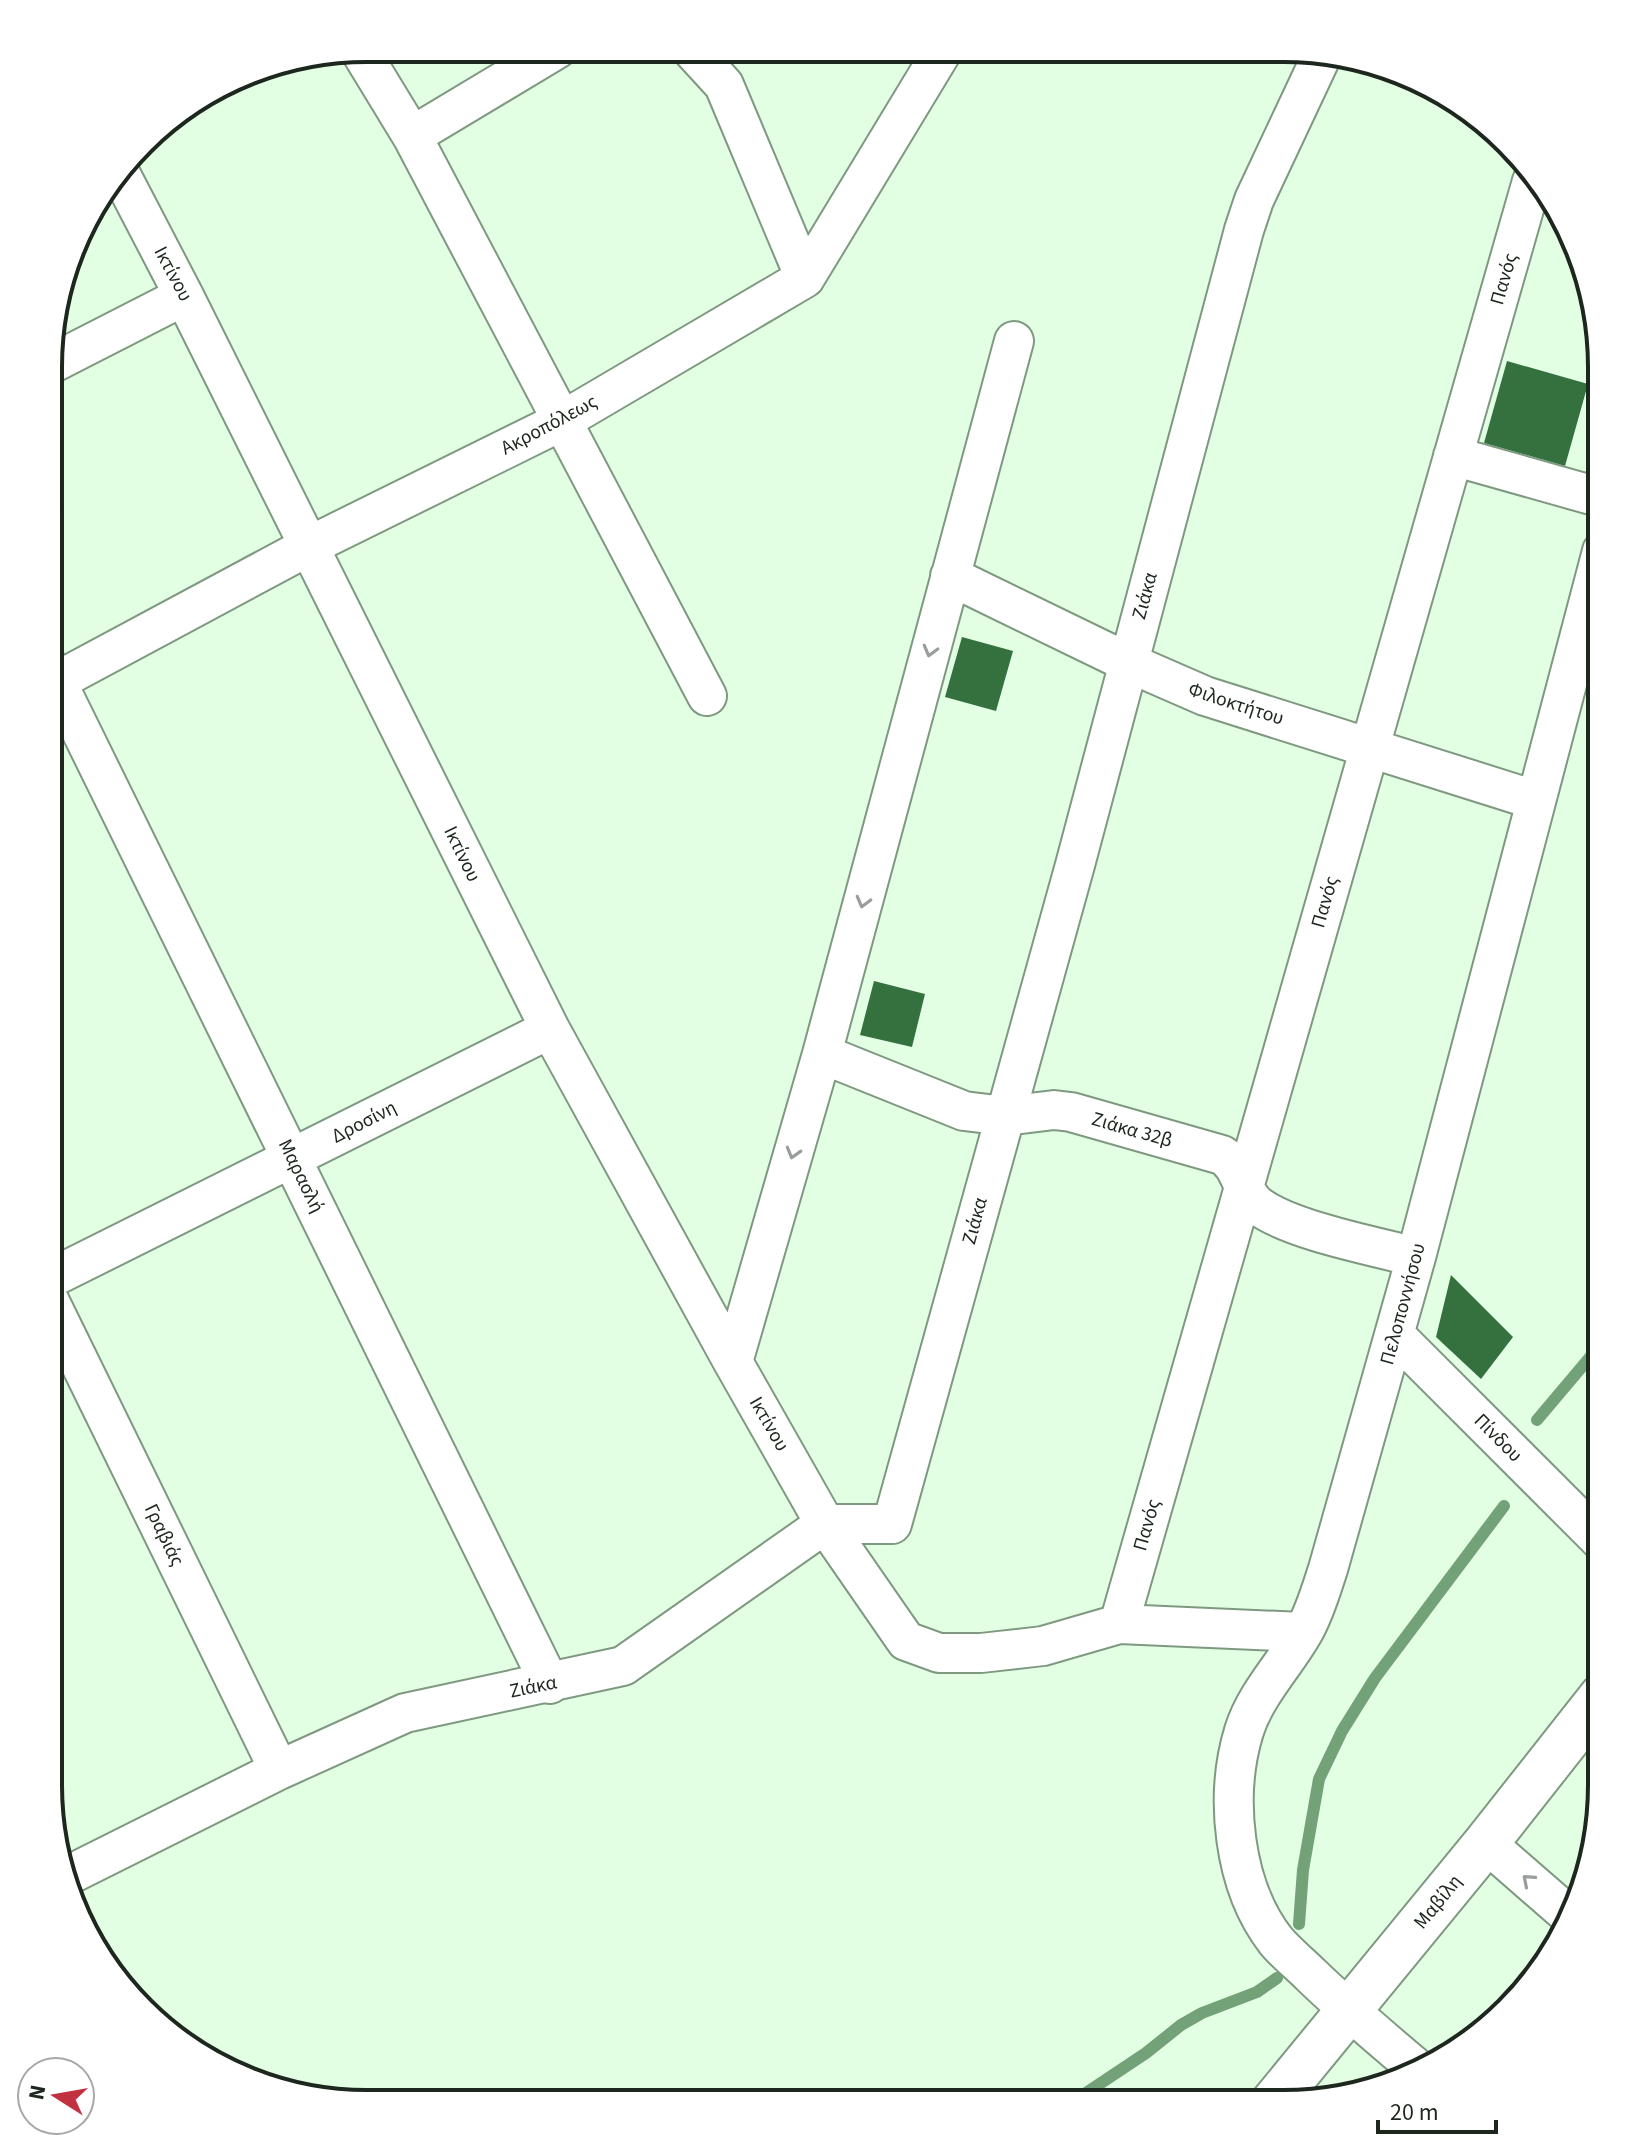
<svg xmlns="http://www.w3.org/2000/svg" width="1650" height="2152" viewBox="0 0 1650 2152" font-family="'Source Sans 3',sans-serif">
	<rect width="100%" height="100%" fill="#e2ffe4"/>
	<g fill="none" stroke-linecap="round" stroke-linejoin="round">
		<path stroke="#73a278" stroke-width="12" d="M 1537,1420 L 1602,1343
			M 1299,1924 L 1303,1870 L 1319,1779 L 1342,1731 L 1375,1678 L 1504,1506
			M 1071,2103 L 1146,2053 L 1181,2025 L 1202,2013 L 1257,1992 L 1277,1978"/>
	</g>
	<path fill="#35703f" d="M 1507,361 L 1588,384 L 1565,466 L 1484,443 Z
		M 962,637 L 1013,651 L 996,711 L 945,697 Z
		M 874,981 L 925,994 L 912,1047 L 860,1035 Z
		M 1451,1275 L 1513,1337 L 1481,1379 L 1436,1337 Z"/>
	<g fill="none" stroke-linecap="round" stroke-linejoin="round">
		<defs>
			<path id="minor" d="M 359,49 L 412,136 L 707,696
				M 691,49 L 724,85 L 805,278
				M 412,136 L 557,49
				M 120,173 L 184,296 L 550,1029 L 733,1362 L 825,1524 L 906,1641 L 939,1653 L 981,1653 L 1043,1646 L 1119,1624 L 1303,1632
				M 51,364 L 184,296
				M 1453,456 L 1602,498
				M 950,576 L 1127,662 L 1205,696 L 1535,800
				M 50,668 L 550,1684
				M 50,685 L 309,546 L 560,422 L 805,278 L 943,50
				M 822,1054 L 964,1111 L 1005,1116 L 1054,1110 L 1071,1112 L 1222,1155 C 1242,1167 1240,1191 1257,1205 C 1289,1230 1374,1246 1416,1257
				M 49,1279 L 550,1029
				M 49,1300 L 279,1770
				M 1395,1335 L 1601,1541
				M 733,1362 L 822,1054 L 1014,341
				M 1119,1624 L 1532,181
				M 1486,1843 L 1571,1917
				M 69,1875 L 279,1770 L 405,1713 L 623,1666 L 825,1524 L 892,1524 L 1075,865 L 1244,230 L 1254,200 L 1324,51
				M 1421,2072 C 1383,2040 1346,2009 1311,1975 C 1300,1964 1286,1953 1276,1941 C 1233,1886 1224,1796 1244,1731 C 1256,1693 1285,1665 1304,1631 C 1315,1612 1321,1590 1328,1569 L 1416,1257 L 1602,551"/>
			<path id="tertiary" d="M 1272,2104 L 1486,1843 L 1601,1697"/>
		</defs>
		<use href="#minor" stroke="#7e9980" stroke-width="42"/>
		<use href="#tertiary" stroke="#7e9980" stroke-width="48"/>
		<use href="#minor" stroke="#fff" stroke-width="38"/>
		<use href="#tertiary" stroke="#fff" stroke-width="44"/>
	</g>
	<defs><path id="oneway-chevron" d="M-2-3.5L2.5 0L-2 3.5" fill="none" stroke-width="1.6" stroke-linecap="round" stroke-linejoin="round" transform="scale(2)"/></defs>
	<g stroke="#999e9a">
		<use href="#oneway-chevron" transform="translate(930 651) rotate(105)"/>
		<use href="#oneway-chevron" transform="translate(863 902) rotate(105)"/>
		<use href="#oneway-chevron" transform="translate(793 1153) rotate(106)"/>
		<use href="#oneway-chevron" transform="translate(1528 1880) rotate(-139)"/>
	</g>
	<g text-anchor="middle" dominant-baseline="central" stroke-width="8" stroke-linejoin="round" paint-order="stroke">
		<g font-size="20" fill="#1d271e" stroke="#fff">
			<text transform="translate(173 274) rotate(62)">Ικτίνου</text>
			<text transform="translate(1504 279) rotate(-74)">Πανός</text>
			<text transform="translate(549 425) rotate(-28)">Ακροπόλεως</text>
			<text transform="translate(1145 596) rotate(-75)">Ζιάκα</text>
			<text transform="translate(1236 704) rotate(18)">Φιλοκτήτου</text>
			<text transform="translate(462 854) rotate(64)">Ικτίνου</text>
			<text transform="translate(1325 902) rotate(-74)">Πανός</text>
			<text transform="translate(364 1122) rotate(-27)">Δροσίνη</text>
			<text transform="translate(1132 1130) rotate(16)">Ζιάκα 32β</text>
			<text transform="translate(301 1176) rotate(64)">Μαρασλή</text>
			<text transform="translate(975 1221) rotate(-75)">Ζιάκα</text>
			<text transform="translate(1403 1304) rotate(-75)">Πελοποννήσου</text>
			<text transform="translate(769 1424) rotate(60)">Ικτίνου</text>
			<text transform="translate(1498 1438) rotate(45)">Πίνδου</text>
			<text transform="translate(1147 1525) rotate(-74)">Πανός</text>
			<text transform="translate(164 1535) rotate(64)">Γραβιάς</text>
			<text transform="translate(533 1687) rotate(-12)">Ζιάκα</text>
			<text transform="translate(1438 1902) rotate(-51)">Μαβίλη</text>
		</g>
	</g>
	<path d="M0 0H1650V2152H0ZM367 62H1283A305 305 0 0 1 1588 367V1785A305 305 0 0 1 1283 2090H367A305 305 0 0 1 62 1785V367A305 305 0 0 1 367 62Z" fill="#fff" fill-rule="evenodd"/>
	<path fill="none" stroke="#1d271e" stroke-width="4" d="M367 62H1283A305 305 0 0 1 1588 367V1785A305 305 0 0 1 1283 2090H367A305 305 0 0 1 62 1785V367A305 305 0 0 1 367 62Z"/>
	<g transform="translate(56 2096) rotate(281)"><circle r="38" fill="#ffffff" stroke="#a5a9a5" stroke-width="2"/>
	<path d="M0-6L14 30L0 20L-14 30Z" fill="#c23140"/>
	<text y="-12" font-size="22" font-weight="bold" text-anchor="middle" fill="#1d271e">N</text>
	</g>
	<path d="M1378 2120v12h118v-12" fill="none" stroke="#1d271e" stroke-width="4"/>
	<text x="1390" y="2120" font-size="24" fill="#1d271e" stroke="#ffffff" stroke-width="6" paint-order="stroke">20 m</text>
</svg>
